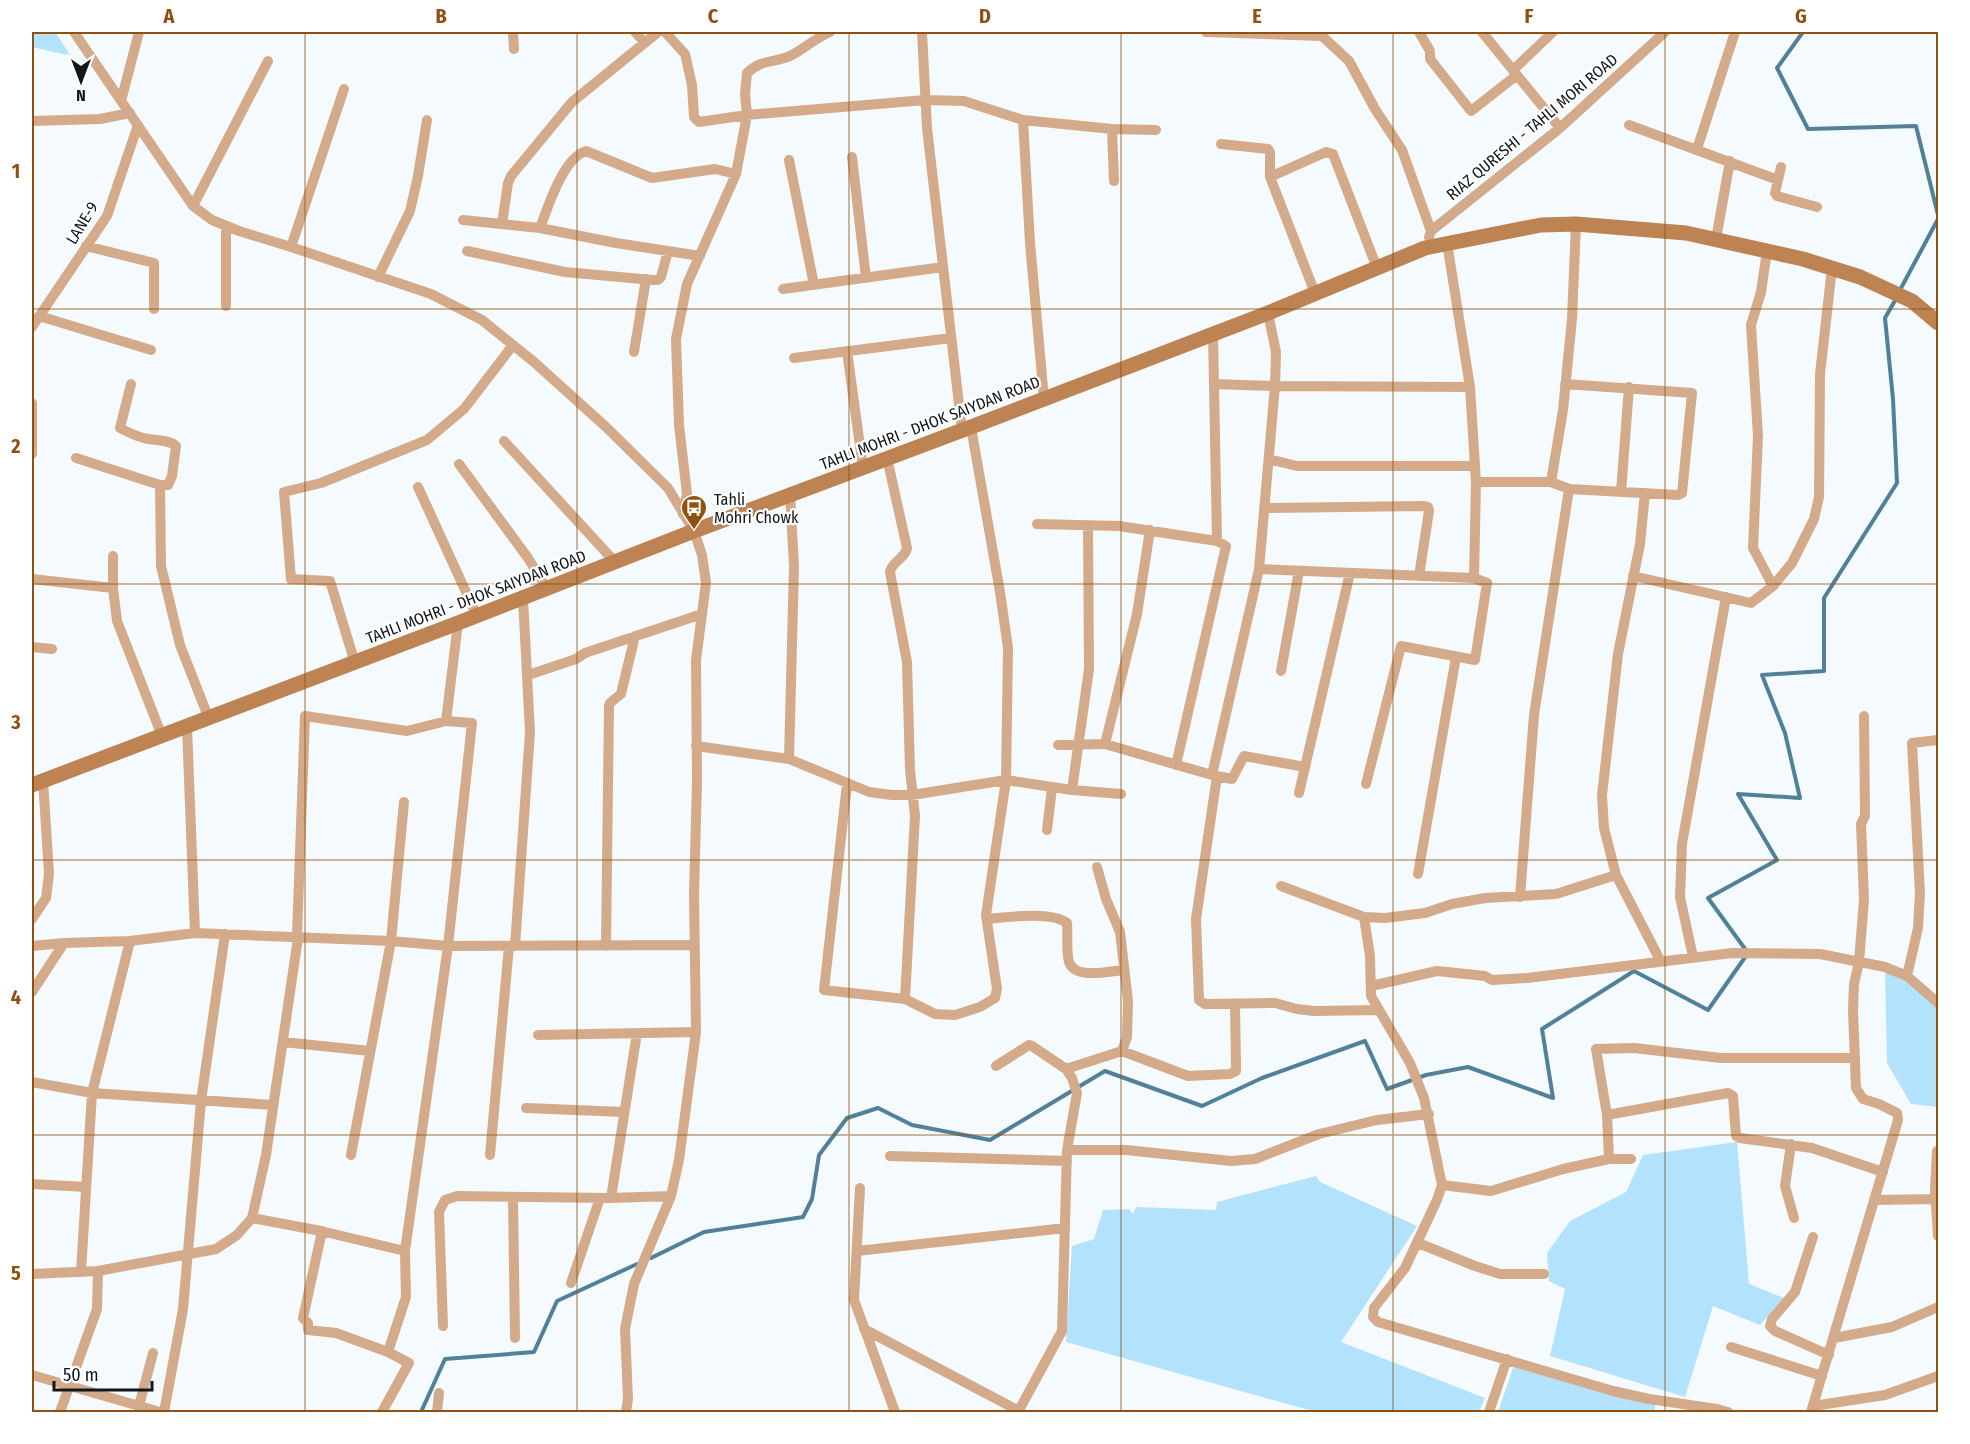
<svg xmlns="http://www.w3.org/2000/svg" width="1970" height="1444" viewBox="0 0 1970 1444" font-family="'Fira Sans Condensed',sans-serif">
	<rect width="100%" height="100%" fill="#f4fafd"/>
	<path fill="#b3e3fc" d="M 32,32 L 55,32 L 71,56 L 32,47 Z
		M 1885,967 L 1933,1001 L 1938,1007 L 1938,1107 L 1911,1104 L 1887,1063 Z
		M 1737,1142 L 1749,1284 L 1784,1298 L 1760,1325 L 1713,1306 L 1685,1397 L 1550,1356 L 1565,1289 L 1549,1281 L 1547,1253 L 1570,1221 L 1626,1192 L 1643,1155 Z
		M 1316,1176 L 1320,1182 L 1417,1226 L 1341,1342 L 1485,1398 L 1479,1412 L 1316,1412 L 1066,1342 L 1072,1246 L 1094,1239 L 1103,1210 L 1129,1209 L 1133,1214 L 1136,1207 L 1216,1210 L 1217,1202 Z
		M 1514,1365 L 1655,1404 L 1655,1412 L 1498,1412 Z"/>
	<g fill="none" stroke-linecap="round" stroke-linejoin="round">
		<path stroke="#518199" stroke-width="4" d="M 1803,32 L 1777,68 L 1808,129 L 1916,126 L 1938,215
			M 1900,290 L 1938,219
			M 651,1258 L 704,1232 L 803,1217 L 812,1199 L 819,1155 L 847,1118 L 878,1108 L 912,1125 L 990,1140 L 1105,1071 L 1202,1106 L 1262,1078 L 1365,1041 L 1387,1089 L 1426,1075 L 1468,1067 L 1553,1098 L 1542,1029 L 1634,971 L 1708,1010 L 1748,953 L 1708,898 L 1777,860 L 1738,794 L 1800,798 L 1785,733 L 1762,675 L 1824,671 L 1824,598 L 1897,483 L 1893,399 L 1885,318 L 1897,297
			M 421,1412 L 445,1359 L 534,1352 L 557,1301 L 637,1264"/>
		<path stroke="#d3ab8b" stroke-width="10" d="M 74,32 L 193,206 L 212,220 L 239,231 L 291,247 L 431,294 L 482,320 L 534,362 L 606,427 L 668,488 L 694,531 L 702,555 L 706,583 L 696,660 L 697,781 L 694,894 L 696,1032 L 679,1160 L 671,1196 L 634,1284 L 625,1329 L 628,1399 L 626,1412
			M 513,32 L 514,49
			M 635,32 L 645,43
			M 665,32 L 685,54 L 692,85 L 694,117 L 699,122 L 747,115 L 925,100 L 964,101 L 1023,120 L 1112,129 L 1156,130
			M 922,32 L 927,128 L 962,430
			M 1206,32 L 1322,36 L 1349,61 L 1375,109 L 1402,150 L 1431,231
			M 1419,32 L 1430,51 L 1430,59 L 1471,111 L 1517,75
			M 1482,32 L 1560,128
			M 1513,70 L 1553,32
			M 121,101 L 139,32
			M 1023,120 L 1030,243 L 1044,399
			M 32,121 L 100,119 L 130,113
			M 1629,125 L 1778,180
			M 1112,129 L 1114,181
			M 1221,144 L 1268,149 L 1270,152 L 1270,177 L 1315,293
			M 1697,149 L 1735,32
			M 852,157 L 866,278
			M 789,160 L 814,285
			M 1781,167 L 1775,193 L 1777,196 L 1817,207
			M 1270,177 L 1326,152 L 1333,154 L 1377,268
			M 193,206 L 268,61
			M 463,220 L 540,228 L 616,243 L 700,256
			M 502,224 L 508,183 L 511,176 L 572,102 L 658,32
			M 226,226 L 226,306
			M 540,228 C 548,207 563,158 586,151 L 652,178 L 715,169 L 736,174
			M 1429,237 L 1431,231 L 1560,128 L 1665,32
			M 1716,239 L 1730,161
			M 1447,243 L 1470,387 L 1476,482 L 1474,578
			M 86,246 L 154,263 L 154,309
			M 291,247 L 344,89
			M 467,251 L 565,272 L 652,280 L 658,280 L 661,277 L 668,251
			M 1767,251 L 1761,292 L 1751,325 L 1758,436 L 1753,548 L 1773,586
			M 378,277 L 410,211 L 418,176 L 427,120
			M 783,289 L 943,267
			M 39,316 L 151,350
			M 32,327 L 107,216 L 138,125
			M 1213,334 L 1217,541
			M 847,351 L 863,468
			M 634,352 L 646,279
			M 794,358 L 951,338
			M 1214,384 L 1275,386 L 1470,387
			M 32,403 L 32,454
			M 504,441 L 615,562
			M 76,458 L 160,485 L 168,485 L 172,476 L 176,446 C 167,439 158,441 148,439 C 138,437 129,433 120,428 L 131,384
			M 887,458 L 907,548 C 905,559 892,561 890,572 L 907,662 L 910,770 L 915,816 L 905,999
			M 1269,459 L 1297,466 L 1475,466
			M 459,464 L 528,558 L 547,589
			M 1476,482 L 1551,482 L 1569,489 L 1678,495 L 1682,493 L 1692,393 L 1565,384
			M 1551,482 L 1563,410 L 1572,319 L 1576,224
			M 160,485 L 161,566 L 180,645 L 209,719
			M 418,487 L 477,616
			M 1621,492 L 1629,387
			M 1645,493 L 1640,544 L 1618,654 L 1602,795 L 1604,828 L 1616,875 L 1660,960
			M 1264,508 L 1423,506 L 1428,507 L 1429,511 L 1419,576
			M 683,514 L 687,494 L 679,425 L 676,339 L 687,284 L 736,174 L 747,115 L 745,94 L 747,73 C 763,58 774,64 792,55 C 805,48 816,38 830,32
			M 1037,524 L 1119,526 L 1217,541 L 1226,546 L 1176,765
			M 113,556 L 113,588 L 117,621 L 162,736
			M 1259,569 L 1474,578 L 1487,583 L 1475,660 L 1401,646 L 1366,784
			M 1633,576 L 1751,603 L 1773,586 L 1792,563 L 1814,519 L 1819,497 L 1820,374 L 1832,268
			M 32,579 L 113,588
			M 32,647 L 52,649
			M 355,663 L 330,581 L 291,579 L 284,492 L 321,483 L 427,440 L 464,409 L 513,345
			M 1281,671 L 1299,571
			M 528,675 L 576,659 L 585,653 L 702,614
			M 187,727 L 195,933
			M 1105,744 L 1137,614 L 1150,530
			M 1058,745 L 1105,744 L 1212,775 L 1232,779 L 1244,756 L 1305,767
			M 696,746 L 789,759 L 869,792 L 892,795 L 912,795 L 1006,780 L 1072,790 L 1089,669 L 1088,526
			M 789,759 L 794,566 L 790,495
			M 1212,775 L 1259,569 L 1275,386 L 1276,352 L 1268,313
			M 1217,776 L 1196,919 L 1199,1000 L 1205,1004 L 1275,1003 L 1297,1009 L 1314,1011 L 1379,1010
			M 847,784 L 824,990 L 905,999 L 935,1014 L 955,1015 L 980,1007 L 995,998 L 997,989 L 986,915 L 1006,780 L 1008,648 L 1000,592 L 971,427
			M 1072,790 L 1121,794
			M 1299,793 L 1350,573
			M 1047,830 L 1052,788
			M 1418,874 L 1456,657
			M 1281,886 L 1364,917 L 1385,918 L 1425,913 L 1452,904 L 1485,898 L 1556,894 L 1616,875
			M 1520,897 L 1534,715 L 1569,489
			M 1364,917 L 1370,956 L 1371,996 L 1410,1063 L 1424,1098 L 1442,1185 L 1437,1200 L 1405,1268 L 1374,1308 L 1373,1317 L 1378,1322 L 1613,1391 L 1649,1399 L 1717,1409 L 1728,1412
			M 32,919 L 46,898 L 49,874 L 43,780
			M 987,919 C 1007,917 1052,911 1067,923 C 1068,935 1066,951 1069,962 C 1075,980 1109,971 1124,970
			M 32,946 L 64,943 L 130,941 L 195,933 L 391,941 L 448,946 L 695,945
			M 515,946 L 530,732 L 523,598
			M 606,946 L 609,706 L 610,703 L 621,694 L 635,636
			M 1693,957 L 1680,897 L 1682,844 L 1726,597
			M 1907,976 L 1918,928 L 1920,893 L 1912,743 L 1938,740
			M 1371,986 L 1437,971 L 1485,976 L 1492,980 L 1527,978 L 1732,953 L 1820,954 L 1885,967 L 1907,976 L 1938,1003
			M 32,992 L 64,943
			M 538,1035 L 696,1032
			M 283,1042 L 370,1051
			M 1122,1051 L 1188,1076 L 1230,1074 L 1236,1071 L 1236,1065 L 1235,1004
			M 996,1066 L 1029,1045 L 1032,1046 L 1066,1069 L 1072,1078 L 1077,1093 L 1067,1150 L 1062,1331 L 1018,1412
			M 1066,1069 L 1122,1051 L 1127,1037 L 1128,1001 L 1120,932 L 1106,899 L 1097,867
			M 32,1082 L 92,1093 L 273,1105
			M 526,1108 L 624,1112
			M 1607,1115 L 1728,1093 L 1733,1096 L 1736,1136 L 1740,1138 L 1812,1148 L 1883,1172
			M 1791,1144 L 1785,1186 L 1794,1218
			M 1067,1150 L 1126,1150 L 1231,1161 L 1255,1159 L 1319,1134 L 1377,1120 L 1429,1114
			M 1937,1151 L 1935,1190 L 1938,1236
			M 351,1155 L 391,941 L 404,802
			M 490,1155 L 509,946
			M 890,1156 L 1067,1161
			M 1609,1159 L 1607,1115 L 1596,1049 L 1634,1048 L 1721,1058 L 1854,1058
			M 32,1184 L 86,1187
			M 1442,1185 L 1491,1191 L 1563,1169 L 1609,1159 L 1631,1159
			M 860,1188 L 854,1300 L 895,1412
			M 513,1198 L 515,1338
			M 611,1198 L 637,1033
			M 1875,1200 L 1935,1199
			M 252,1218 L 321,1231 L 405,1251
			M 322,1231 L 303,1318 L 308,1323 L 308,1330 L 336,1333 L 388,1352 L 409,1363 L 382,1412
			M 1813,1237 L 1795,1292 L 1772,1319 L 1770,1326 L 1775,1331 L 1829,1355
			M 1418,1243 L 1475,1266 L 1500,1274 L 1544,1274
			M 857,1251 L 1065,1228
			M 81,1272 L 92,1093 L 130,941
			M 32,1274 L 98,1271 L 216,1249 L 237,1235 L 252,1218 L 266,1155 L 298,938 L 297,935 L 305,716 L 407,731 L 446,721
			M 571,1283 L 600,1198
			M 443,1326 L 439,1212 L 445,1200 L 457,1196 L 611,1198 L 671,1196
			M 864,1329 L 1021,1412
			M 1834,1338 L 1892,1327 L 1938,1307
			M 1731,1347 L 1822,1376
			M 388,1352 L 406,1297 L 405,1251 L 448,946 L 472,723 L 446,721 L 458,623
			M 32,1375 L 160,1412
			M 139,1406 L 153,1353
			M 1813,1406 L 1885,1395 L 1938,1376
			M 60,1412 L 97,1309 L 98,1271
			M 164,1412 L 183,1309 L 201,1101 L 225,934
			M 437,1412 L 439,1393
			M 1489,1412 L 1507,1359
			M 1811,1412 L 1898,1120 L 1897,1113 L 1879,1104 L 1863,1099 L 1856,1088 L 1853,1010 L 1854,984 L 1859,962 L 1864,899 L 1861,824 L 1865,816 L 1864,716"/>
		<path stroke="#bd8353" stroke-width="15" d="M 32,785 L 458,623 L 694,531 L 971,427 L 1268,313 L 1425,248 L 1541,225 L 1576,224 L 1686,233 L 1803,259 L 1860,277 L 1912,301 L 1938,323"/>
	</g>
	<path fill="none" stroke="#8e5112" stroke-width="1.5" stroke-opacity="0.55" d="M 305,32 L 305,1412M 577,32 L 577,1412M 849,32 L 849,1412M 1121,32 L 1121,1412M 1393,32 L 1393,1412M 1665,32 L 1665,1412M 32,309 L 1938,309M 32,584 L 1938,584M 32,860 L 1938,860M 32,1135 L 1938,1135"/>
	<defs>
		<symbol id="bus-pin" viewBox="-11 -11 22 30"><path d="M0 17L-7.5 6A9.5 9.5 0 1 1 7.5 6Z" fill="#8e5112" stroke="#fff"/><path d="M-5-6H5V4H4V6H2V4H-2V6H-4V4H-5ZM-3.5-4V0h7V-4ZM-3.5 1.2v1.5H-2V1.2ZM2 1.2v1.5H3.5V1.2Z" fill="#fff"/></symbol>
	</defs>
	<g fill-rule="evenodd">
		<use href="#bus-pin" x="679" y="493" width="30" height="40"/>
	</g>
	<g text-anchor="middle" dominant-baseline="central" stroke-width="4.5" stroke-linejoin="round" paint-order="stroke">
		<g font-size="16" fill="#12171a" stroke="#fff">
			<text transform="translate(1532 127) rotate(-40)">RIAZ QURESHI - TAHLI MORI ROAD</text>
			<text transform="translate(82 223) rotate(-59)">LANE-9</text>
			<text transform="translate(930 423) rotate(-21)">TAHLI MOHRI - DHOK SAIYDAN ROAD</text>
			<text transform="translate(476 597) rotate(-21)">TAHLI MOHRI - DHOK SAIYDAN ROAD</text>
		</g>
		<g font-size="16" fill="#12171a" stroke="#fff" text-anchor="start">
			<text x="714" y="499">Tahli<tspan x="714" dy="18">Mohri Chowk</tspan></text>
		</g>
	</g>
	<rect width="1970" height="1444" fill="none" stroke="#ffffff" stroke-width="66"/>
	<g transform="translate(81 81) rotate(180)" stroke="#ffffff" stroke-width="4.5" paint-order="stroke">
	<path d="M0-4.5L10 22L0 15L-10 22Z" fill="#12171a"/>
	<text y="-9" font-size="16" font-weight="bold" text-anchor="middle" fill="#12171a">N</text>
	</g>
	<path d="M54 1381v9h98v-9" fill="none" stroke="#12171a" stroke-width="3"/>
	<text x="63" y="1381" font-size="18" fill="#12171a" stroke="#ffffff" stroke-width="4.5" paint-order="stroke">50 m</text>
	<rect x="33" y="33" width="1904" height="1378" fill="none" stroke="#8e5112" stroke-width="2"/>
	<g font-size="20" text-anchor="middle" font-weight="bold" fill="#8e5112">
		<text x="169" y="23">A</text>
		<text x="441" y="23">B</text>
		<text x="713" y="23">C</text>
		<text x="985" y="23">D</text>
		<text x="1257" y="23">E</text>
		<text x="1529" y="23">F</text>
		<text x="1801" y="23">G</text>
		<text x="16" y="178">1</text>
		<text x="16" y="453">2</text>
		<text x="16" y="729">3</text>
		<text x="16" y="1004">4</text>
		<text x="16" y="1280">5</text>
	</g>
</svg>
